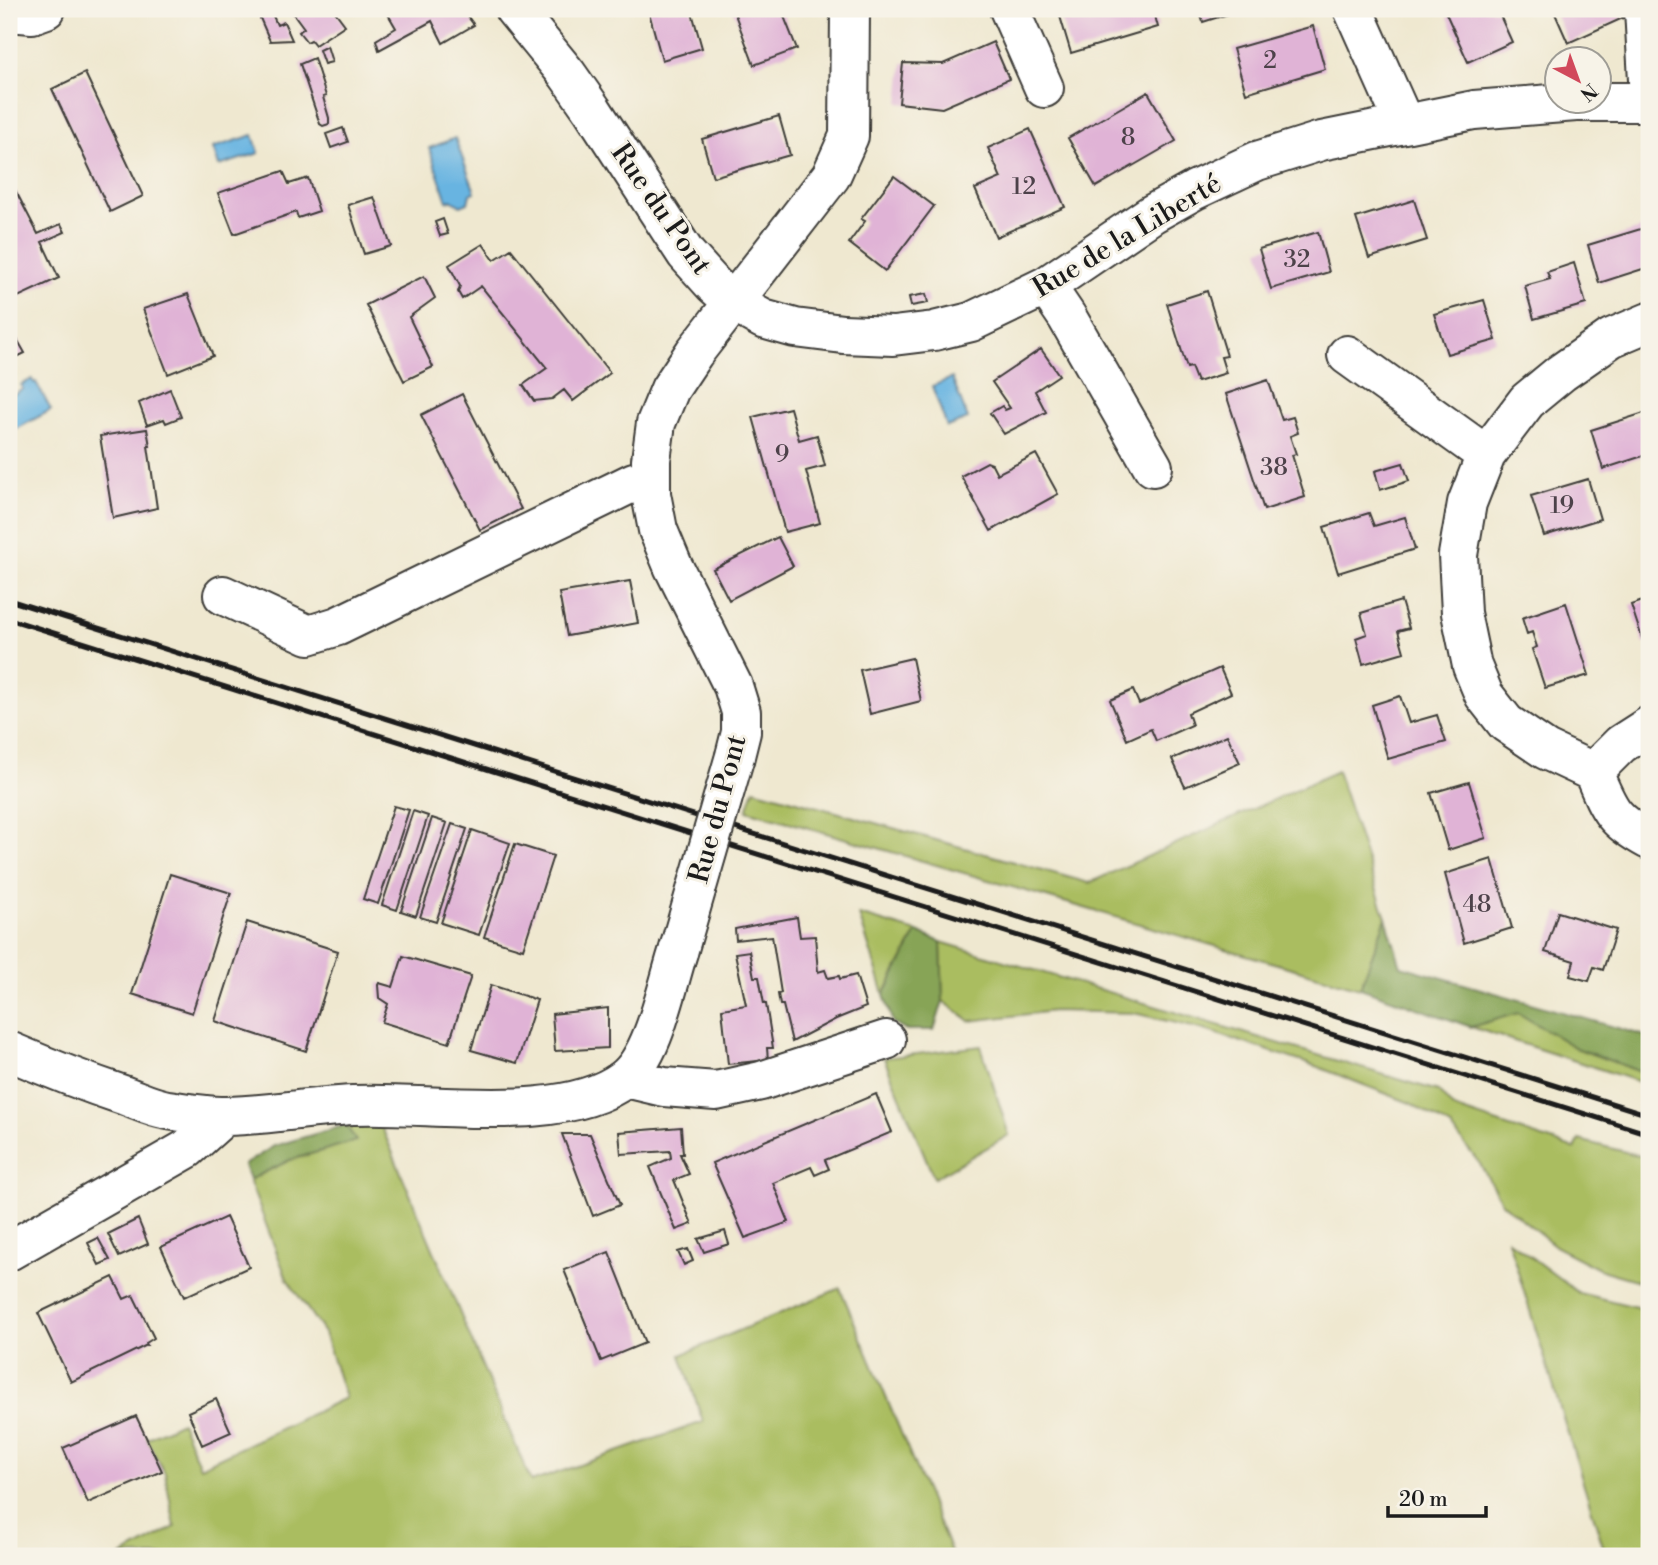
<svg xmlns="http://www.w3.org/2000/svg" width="1658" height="1565" viewBox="0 0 1658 1565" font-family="'Libre Bodoni',serif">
	<rect width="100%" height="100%" fill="#f7f3e8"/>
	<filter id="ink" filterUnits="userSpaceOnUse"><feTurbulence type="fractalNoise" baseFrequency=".0143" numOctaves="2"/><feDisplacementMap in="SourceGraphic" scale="14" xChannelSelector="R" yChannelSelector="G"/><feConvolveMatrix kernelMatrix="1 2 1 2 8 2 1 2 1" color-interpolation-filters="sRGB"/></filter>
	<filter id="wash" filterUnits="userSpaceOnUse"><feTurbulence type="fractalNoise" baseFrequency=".00686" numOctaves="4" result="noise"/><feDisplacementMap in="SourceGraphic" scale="28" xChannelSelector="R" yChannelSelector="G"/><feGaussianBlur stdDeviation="1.57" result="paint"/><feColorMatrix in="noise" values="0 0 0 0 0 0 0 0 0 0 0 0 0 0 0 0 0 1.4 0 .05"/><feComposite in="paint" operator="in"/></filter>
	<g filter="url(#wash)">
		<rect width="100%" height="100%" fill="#efe8d0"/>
		<path fill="#aabd61" stroke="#636c3e" stroke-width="2" d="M 1337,771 L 1386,918 L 1360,988 L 747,810 L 754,789 L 1089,883 Z
			M 859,915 L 917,932 L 884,994 Z
			M 941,942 L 1438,1091 L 1453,1108 L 1575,1149 L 1579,1140 L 1649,1158 L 1649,1168 L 1642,1166 L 1649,1194 L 1649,1284 L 1601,1270 L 1558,1248 L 1502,1203 L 1480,1164 L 1451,1127 L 1410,1103 L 1318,1067 L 1205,1030 L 1134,1013 L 1054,1011 L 970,1021 L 943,1001 Z
			M 1518,1012 L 1576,1048 L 1649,1075 L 1649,1085 L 1471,1027 Z
			M 981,1046 L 1009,1135 L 934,1178 L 884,1058 Z
			M 380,1123 L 531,1482 L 703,1422 L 681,1355 L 840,1288 L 953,1556 L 122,1556 L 175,1527 L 165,1473 L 146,1439 L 181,1422 L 200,1467 L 345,1398 L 324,1333 L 287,1279 L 249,1180 L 290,1160 L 355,1141 L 346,1125 Z
			M 1508,1240 L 1579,1293 L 1649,1310 L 1649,1556 L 1606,1556 Z"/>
		<path fill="#87a457" stroke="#52603a" stroke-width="2" d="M 1386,918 L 1401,966 L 1649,1037 L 1649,1075 L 1576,1048 L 1518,1013 L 1471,1027 L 1360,988 Z
			M 917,932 L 941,942 L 943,1001 L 934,1030 L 905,1030 L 893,1023 L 884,995 Z
			M 346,1125 L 356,1141 L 290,1160 L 249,1180 L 244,1165 L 274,1146 Z"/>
		<path fill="#68b4e1" stroke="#42687e" stroke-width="2" d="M 253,135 L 259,153 L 219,166 L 213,148 Z
			M 455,138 L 475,192 L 470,194 L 468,203 L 461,206 L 451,200 L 447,201 L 429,148 Z
			M 952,378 L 968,419 L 947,427 L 932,386 Z
			M 32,379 L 34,383 L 36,382 L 51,410 L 9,433 L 9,397 L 23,389 L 21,385 Z"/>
		<g id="blocks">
			<path fill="#e0b3d6" d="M 256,9 L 270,9 L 277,25 L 284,22 L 292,40 L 270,41 Z
				M 290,9 L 333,9 L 345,25 L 315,45 L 311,40 L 307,42 L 299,32 L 304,28 Z
				M 385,9 L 462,9 L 474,25 L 443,43 L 432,21 L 379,50 L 376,40 L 396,28 Z
				M 648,9 L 691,9 L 702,48 L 662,60 Z
				M 733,9 L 781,9 L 797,49 L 754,65 Z
				M 1073,9 L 1153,9 L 1158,27 L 1071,53 L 1059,13 Z
				M 1199,9 L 1244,9 L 1203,22 Z
				M 1444,9 L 1497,9 L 1512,42 L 1468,62 Z
				M 1553,9 L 1619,9 L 1623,18 L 1568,43 Z
				M 1313,26 L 1325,69 L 1246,93 L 1233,49 Z
				M 993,42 L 1009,79 L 942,108 L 899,103 L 903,63 L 943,64 Z
				M 327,46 L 332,62 L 324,64 L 319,50 Z
				M 314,58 L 326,96 L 323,97 L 329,118 L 329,124 L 323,126 L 320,124 L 300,64 Z
				M 85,73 L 143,196 L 110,212 L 52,89 Z
				M 1148,92 L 1176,141 L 1096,187 L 1068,138 Z
				M 779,116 L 790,155 L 713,177 L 702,139 Z
				M 343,128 L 348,142 L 331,148 L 326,134 Z
				M 1030,129 L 1065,207 L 996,237 L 975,189 L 1001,178 L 988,148 Z
				M 283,171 L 289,184 L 308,178 L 319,211 L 298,218 L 296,212 L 234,234 L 218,193 Z
				M 894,176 L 934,206 L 885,271 L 849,243 L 865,221 L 861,219 Z
				M 9,178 L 38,234 L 61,224 L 65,232 L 42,242 L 59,278 L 18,297 L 9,276 Z
				M 374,197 L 391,246 L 364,254 L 348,205 Z
				M 1414,200 L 1427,240 L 1369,258 L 1356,218 Z
				M 443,219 L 448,234 L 440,236 L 435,222 Z
				M 1644,228 L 1649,245 L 1649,267 L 1599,283 L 1588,245 Z
				M 1318,232 L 1329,272 L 1271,289 L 1259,249 Z
				M 483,244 L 494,260 L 511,249 L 610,373 L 573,401 L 564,390 L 552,399 L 534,401 L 523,385 L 547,368 L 481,286 L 462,299 L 458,292 L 460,286 L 449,265 Z
				M 1574,263 L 1586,304 L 1534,319 L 1525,286 L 1550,279 L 1547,272 Z
				M 424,276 L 435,298 L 409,317 L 433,367 L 404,381 L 366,305 Z
				M 1207,291 L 1227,356 L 1221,357 L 1226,373 L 1197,382 L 1191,367 L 1187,368 L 1167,304 Z
				M 188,294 L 213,356 L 168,374 L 143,309 Z
				M 926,294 L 928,303 L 911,306 L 909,297 Z
				M 1484,300 L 1496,340 L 1447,354 L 1434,314 Z
				M 9,325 L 25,353 L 9,361 Z
				M 1041,349 L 1059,375 L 1035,391 L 1046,412 L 1004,434 L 990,413 L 1002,406 L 1005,410 L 1010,408 L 992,382 Z
				M 1268,380 L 1282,420 L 1293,417 L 1298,433 L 1290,436 L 1296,454 L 1292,455 L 1305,497 L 1264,510 L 1226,394 Z
				M 170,389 L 181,417 L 166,423 L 164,419 L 147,425 L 139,403 Z
				M 462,394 L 521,509 L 480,530 L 421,415 Z
				M 790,408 L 799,440 L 817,435 L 825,466 L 806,471 L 820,523 L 785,532 L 753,417 Z
				M 1647,412 L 1649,454 L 1603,469 L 1591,430 Z
				M 147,429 L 150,446 L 148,446 L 157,508 L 113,518 L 100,436 Z
				M 1036,454 L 1058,494 L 991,531 L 961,476 L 987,462 L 992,464 L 997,474 Z
				M 1403,463 L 1409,481 L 1380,490 L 1375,471 Z
				M 1588,479 L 1600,519 L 1544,536 L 1531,496 Z
				M 1369,513 L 1374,526 L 1405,517 L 1415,549 L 1338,573 L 1324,527 Z
				M 778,537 L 793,566 L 729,600 L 713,569 Z
				M 630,581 L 638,623 L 567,636 L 559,593 Z
				M 1649,599 L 1649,642 L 1644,644 L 1631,605 Z
				M 1401,601 L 1409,628 L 1398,631 L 1404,652 L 1363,664 L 1356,638 L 1367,634 L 1361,613 Z
				M 1566,603 L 1589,675 L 1545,688 L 1532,649 L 1537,647 L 1532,632 L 1527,634 L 1522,618 Z
				M 912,658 L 921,701 L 870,714 L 860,670 Z
				M 1220,668 L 1231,693 L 1188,713 L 1192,725 L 1156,741 L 1151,729 L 1127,740 L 1110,700 L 1133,690 L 1139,704 Z
				M 1400,696 L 1409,723 L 1437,715 L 1446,742 L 1388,759 L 1372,705 Z
				M 1227,735 L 1240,763 L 1185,787 L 1172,759 Z
				M 1469,782 L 1486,838 L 1448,850 L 1431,793 Z
				M 394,806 L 409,810 L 378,904 L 363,899 Z
				M 413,811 L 428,816 L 397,910 L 382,905 Z
				M 432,818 L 447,823 L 416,916 L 401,911 Z
				M 452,824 L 467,829 L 436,922 L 420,917 Z
				M 472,830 L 510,843 L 479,935 L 441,923 Z
				M 515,844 L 553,856 L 523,949 L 484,937 Z
				M 1492,859 L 1512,928 L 1464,943 L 1445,874 Z
				M 170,874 L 231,893 L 192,1013 L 132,994 Z
				M 1558,912 L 1616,930 L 1603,970 L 1594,967 L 1589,981 L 1570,976 L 1574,961 L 1545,952 Z
				M 797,917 L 800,937 L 815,936 L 818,972 L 825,970 L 828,978 L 839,976 L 840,979 L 856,975 L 866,1007 L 836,1019 L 792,1042 L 783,1005 L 780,1005 L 778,994 L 781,993 L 772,936 L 736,940 L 735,929 Z
				M 247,922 L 338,951 L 306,1051 L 215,1021 Z
				M 749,951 L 754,977 L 759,977 L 764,1004 L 766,1004 L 773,1048 L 767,1048 L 768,1060 L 728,1064 L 722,1009 L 746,1005 L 735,953 Z
				M 403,956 L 471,976 L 449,1043 L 382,1022 L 388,1004 L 379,998 L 378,985 L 379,983 L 393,987 Z
				M 491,985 L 537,1000 L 517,1063 L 471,1050 Z
				M 608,1008 L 608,1048 L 555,1051 L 552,1014 Z
				M 876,1094 L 892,1132 L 825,1160 L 829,1169 L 815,1175 L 811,1167 L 773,1183 L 789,1222 L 745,1238 L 712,1163 Z
				M 681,1127 L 683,1154 L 680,1154 L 689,1174 L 674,1180 L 692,1224 L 676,1230 L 650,1167 L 671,1158 L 670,1151 L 621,1154 L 619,1132 Z
				M 562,1134 L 590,1134 L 620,1205 L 593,1216 Z
				M 226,1217 L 249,1267 L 184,1297 L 161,1247 Z
				M 138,1219 L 148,1244 L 119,1257 L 108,1234 Z
				M 725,1231 L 729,1244 L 704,1252 L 698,1239 Z
				M 98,1238 L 110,1260 L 99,1265 L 88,1243 Z
				M 688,1249 L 693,1261 L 684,1265 L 678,1252 Z
				M 609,1252 L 645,1343 L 601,1361 L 564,1270 Z
				M 113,1277 L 124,1299 L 133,1295 L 154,1338 L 146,1343 L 147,1345 L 71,1382 L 38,1313 Z
				M 216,1399 L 231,1432 L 202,1445 L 188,1412 Z
				M 136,1416 L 162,1471 L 88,1503 L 63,1448 Z"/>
		</g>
	</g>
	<g filter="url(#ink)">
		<use href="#blocks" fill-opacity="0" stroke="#3c3b37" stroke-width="2"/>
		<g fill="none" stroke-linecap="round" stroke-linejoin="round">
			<defs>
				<path id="minor" d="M 514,9 L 567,74 L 593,111 L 686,254 L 714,285 L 734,303 L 763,319 L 795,328 L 843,334 L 893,336 L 934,331 L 971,322 L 1046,286 L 1152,214 L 1195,190 L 1257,161 L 1321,141 L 1474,110 L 1576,102 L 1649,102
					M 1009,9 L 1044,88
					M 1353,9 L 1404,123
					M 1644,9 L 1649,98
					M 9,12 L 32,14 L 46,9
					M 1046,286 L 1067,317 L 1153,467
					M 1649,322 L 1611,338 L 1561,373 L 1527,401 L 1486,455 L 1467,503 L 1458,555 L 1461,613 L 1472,666 L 1484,695 L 1506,723 L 1546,750 L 1593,772 C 1609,810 1612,820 1649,840
					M 1347,355 L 1486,455
					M 223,595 L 309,635 L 338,626 L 634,482 L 651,479
					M 735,756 L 741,732 L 741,712 L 733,686 L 673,566 L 658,530 L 651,494 L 651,460 L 656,423 L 670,389 L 694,353 L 831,176 L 849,136 L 850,10 L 852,9
					M 1593,772 L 1621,744 L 1649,726
					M 9,1051 C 46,1067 84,1082 123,1095 C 137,1100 153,1108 168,1110 C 187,1113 207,1116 226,1116 C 268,1115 311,1107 353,1105 C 429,1101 562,1126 624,1079 C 654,1057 667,985 679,949
					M 626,1078 L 664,1087 L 716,1091 L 761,1081 L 886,1040
					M 9,1251 L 187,1149 L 224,1116"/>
			</defs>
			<use href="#minor" stroke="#3c3b37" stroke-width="42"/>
			<use href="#minor" stroke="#fff" stroke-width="38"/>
			<path stroke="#1c1c1c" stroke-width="5" d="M 9,600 L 1649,1115
				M 9,619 L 1649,1134"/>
			<defs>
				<path id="minor-bridge" d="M 679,949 L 735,756"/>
			</defs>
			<use href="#minor-bridge" stroke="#3c3b37" stroke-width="42" stroke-linecap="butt"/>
			<use href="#minor-bridge" stroke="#fff" stroke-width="38"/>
		</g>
	</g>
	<g text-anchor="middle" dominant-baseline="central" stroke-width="6" stroke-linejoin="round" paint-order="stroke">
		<g font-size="24" fill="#4d424a">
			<text x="1270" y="61">2</text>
			<text x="1128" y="138">8</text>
			<text x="1024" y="187">12</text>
			<text x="1297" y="260">32</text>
			<text x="782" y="455">9</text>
			<text x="1274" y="468">38</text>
			<text x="1562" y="506">19</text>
			<text x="1477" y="905">48</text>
		</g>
		<g font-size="28" fill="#1c1c1c" stroke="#f7f3e8">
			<text transform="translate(661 209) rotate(55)">Rue du Pont</text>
			<text transform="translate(1127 236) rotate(-31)">Rue de la Liberté</text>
			<text transform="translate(718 809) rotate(-75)">Rue du Pont</text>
		</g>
	</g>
	<rect width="1658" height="1565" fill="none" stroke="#f7f3e8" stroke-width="35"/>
	<g transform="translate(1578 80) rotate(139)"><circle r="33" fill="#f7f3e8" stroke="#9f9d96" stroke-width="2"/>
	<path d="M0-5L12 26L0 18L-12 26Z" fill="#d1495b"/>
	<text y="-10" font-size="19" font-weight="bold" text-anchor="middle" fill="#1c1c1c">N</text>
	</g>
	<path d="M1388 1506v10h98v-10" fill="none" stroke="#1c1c1c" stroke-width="3.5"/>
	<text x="1399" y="1506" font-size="21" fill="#1c1c1c" stroke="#f7f3e8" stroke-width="5" paint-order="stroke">20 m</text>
</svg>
